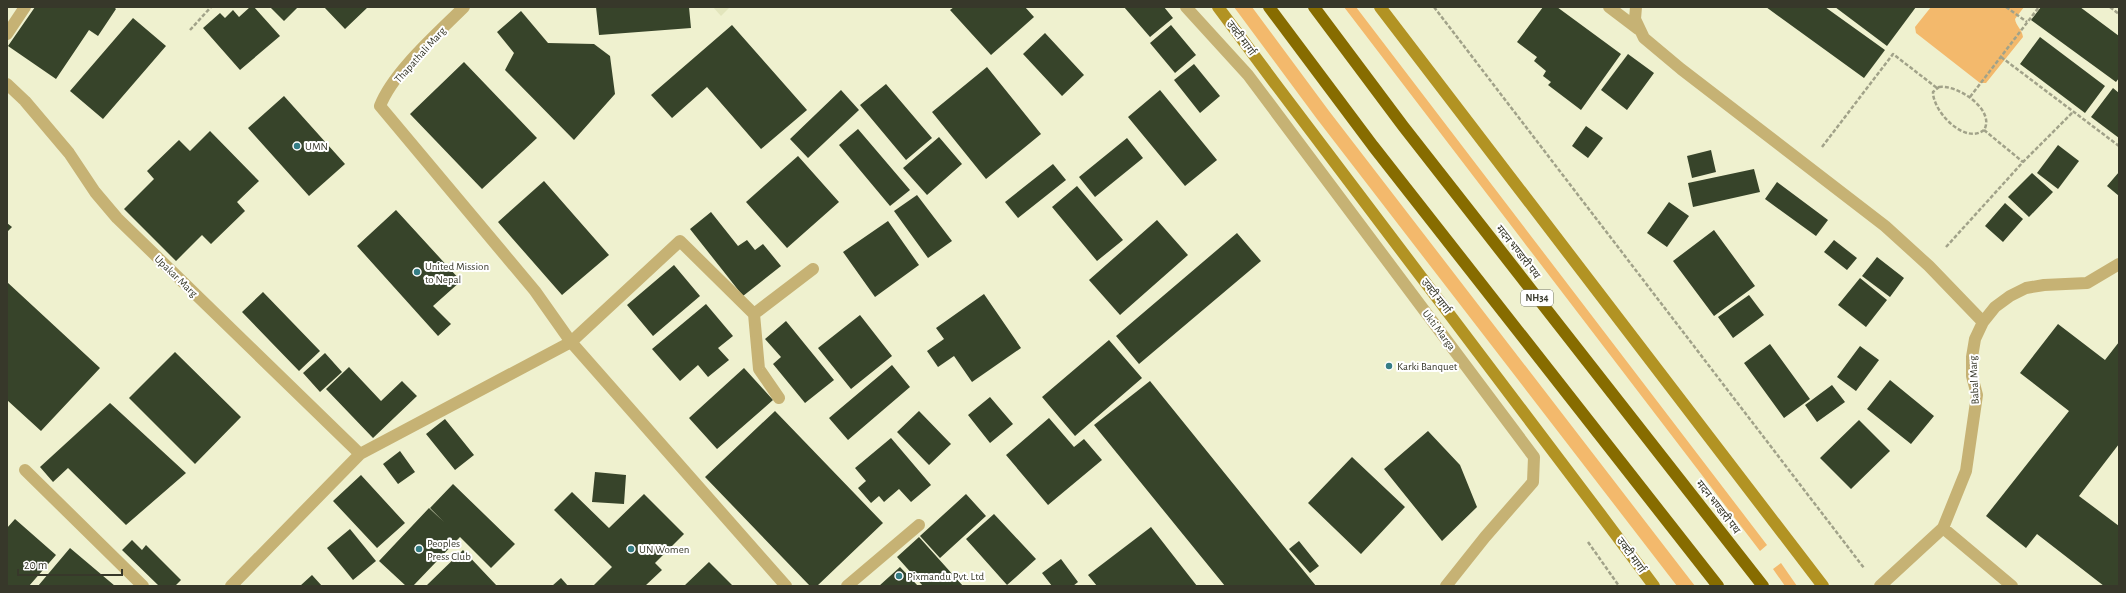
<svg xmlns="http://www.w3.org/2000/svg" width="2126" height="593" viewBox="0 0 2126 593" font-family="'Alegreya Sans','Noto Sans Devanagari',sans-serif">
	<rect width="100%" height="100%" fill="#eff1cf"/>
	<path fill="#e2e5bc" d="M 713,7 L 730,7 L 721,16 Z"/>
	<path fill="#f3b96c" d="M 1234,7 L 1252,7 L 1329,111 L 1695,586 L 1677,586 L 1317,119 Z
		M 1344,7 L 1356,7 L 1767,545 L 1760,551 Z
		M 1931,7 L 2024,7 L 2015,19 C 2016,26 2022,29 2023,37 L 1986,83 L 1980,83 L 1916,33 L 1915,27 Z
		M 1781,563 L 1797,586 L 1785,586 L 1773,569 Z"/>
	<path fill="#37442a" d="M 35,7 L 114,7 L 116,9 L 98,36 L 89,30 L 56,79 L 8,46 Z
		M 250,7 L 254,7 L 280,36 L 240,70 L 203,28 L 220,13 L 225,18 L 233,10 L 239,17 Z
		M 270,7 L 298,7 L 284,21 Z
		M 324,7 L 368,7 L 345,29 Z
		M 596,7 L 689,7 L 691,28 L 599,35 Z
		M 954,7 L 1025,7 L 1034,17 L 991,55 L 950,10 Z
		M 1124,7 L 1164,7 L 1173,18 L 1150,37 Z
		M 1543,7 L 1557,7 L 1621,54 L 1581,110 L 1548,85 L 1551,82 L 1543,76 L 1546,71 L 1534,61 L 1537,57 L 1517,42 Z
		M 1766,7 L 1825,7 L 1885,50 L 1864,78 Z
		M 1835,7 L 1916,7 L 1887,46 Z
		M 2041,7 L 2080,7 L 2119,36 L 2119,78 L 2116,82 L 2031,20 Z
		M 521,11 L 548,43 L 594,44 L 610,56 L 615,94 L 574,140 L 505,70 L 514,53 L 497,32 Z
		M 133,18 L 166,46 L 103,119 L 70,91 Z
		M 732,25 L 807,110 L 761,149 L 707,87 L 672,118 L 651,95 Z
		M 1171,25 L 1196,55 L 1175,73 L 1150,43 Z
		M 1045,33 L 1084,75 L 1062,96 L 1023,54 Z
		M 2040,37 L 2105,86 L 2085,113 L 2020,64 Z
		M 1628,54 L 1654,73 L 1627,110 L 1601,90 Z
		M 464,62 L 537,138 L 482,189 L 410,114 Z
		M 1194,64 L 1220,96 L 1200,113 L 1174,80 Z
		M 987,67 L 1041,134 L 986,179 L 932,112 Z
		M 886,84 L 932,138 L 906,160 L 860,105 Z
		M 2113,88 L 2119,93 L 2119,138 L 2091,117 Z
		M 841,90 L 859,110 L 808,158 L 790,139 Z
		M 1160,90 L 1217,160 L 1185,186 L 1128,117 Z
		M 284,96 L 345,164 L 309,196 L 248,128 Z
		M 1586,126 L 1603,138 L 1588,158 L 1572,146 Z
		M 858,129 L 910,190 L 890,206 L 839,145 Z
		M 210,131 L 259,181 L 237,202 L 245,211 L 211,244 L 202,235 L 176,261 L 124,209 L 154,179 L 147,171 L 179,140 L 190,151 Z
		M 939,137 L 962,164 L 927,195 L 903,168 Z
		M 1127,138 L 1143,158 L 1095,197 L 1079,177 Z
		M 2058,145 L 2079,161 L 2058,189 L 2037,173 Z
		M 1711,150 L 1716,172 L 1692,178 L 1687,156 Z
		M 798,156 L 839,202 L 787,248 L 746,202 Z
		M 1053,164 L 1066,180 L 1018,218 L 1005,202 Z
		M 1754,169 L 1760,192 L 1693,207 L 1688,183 Z
		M 2119,172 L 2119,196 L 2107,186 Z
		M 2032,173 L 2053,192 L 2029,217 L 2008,197 Z
		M 544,181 L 609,255 L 562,295 L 498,222 Z
		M 1777,182 L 1828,220 L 1816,236 L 1765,199 Z
		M 1077,186 L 1123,240 L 1097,261 L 1052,207 Z
		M 917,195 L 952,241 L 928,258 L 894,211 Z
		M 1669,202 L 1689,216 L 1667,247 L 1647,233 Z
		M 2005,203 L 2023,219 L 2003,242 L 1985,226 Z
		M 396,210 L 461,281 L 433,306 L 451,324 L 438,336 L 357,246 Z
		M 711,212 L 738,246 L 747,240 L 755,250 L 763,244 L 781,266 L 743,296 L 690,229 Z
		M 1157,220 L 1188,255 L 1120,315 L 1089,280 Z
		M 888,221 L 919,265 L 875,297 L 843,252 Z
		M 7,223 L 12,227 L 7,232 Z
		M 1714,230 L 1755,286 L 1714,316 L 1673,261 Z
		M 1237,233 L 1261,261 L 1139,364 L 1116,336 Z
		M 1834,240 L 1857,258 L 1847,270 L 1824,252 Z
		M 1877,257 L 1904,278 L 1890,297 L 1862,276 Z
		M 674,265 L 700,296 L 653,336 L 627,305 Z
		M 1860,278 L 1887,300 L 1866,327 L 1838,305 Z
		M 7,282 L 100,368 L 41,431 L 7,400 Z
		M 263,292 L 320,351 L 299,371 L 242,312 Z
		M 984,294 L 1021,348 L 972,382 L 954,356 L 938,367 L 927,351 L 944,339 L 936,328 Z
		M 1749,295 L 1764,315 L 1733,338 L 1718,317 Z
		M 706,304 L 733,336 L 718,348 L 729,360 L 708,377 L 698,365 L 680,381 L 652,349 Z
		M 860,315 L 892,356 L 851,389 L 818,348 Z
		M 786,321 L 834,380 L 805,403 L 773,364 L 781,357 L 765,339 Z
		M 2058,324 L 2105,360 L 2119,342 L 2119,444 L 2079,496 L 2119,526 L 2119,586 L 2104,586 L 2037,534 L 2026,548 L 1986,516 L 2069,411 L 2020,373 Z
		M 1109,340 L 1142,378 L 1075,436 L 1042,397 Z
		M 1770,344 L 1810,399 L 1784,418 L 1744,363 Z
		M 1860,346 L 1879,360 L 1856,391 L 1837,377 Z
		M 175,352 L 241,417 L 195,464 L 129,398 Z
		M 325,353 L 342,372 L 320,392 L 303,373 Z
		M 892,365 L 910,387 L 848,440 L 829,418 Z
		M 349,367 L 381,401 L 402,381 L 417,396 L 373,438 L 326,389 Z
		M 744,368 L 773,400 L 717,449 L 689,418 Z
		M 1890,380 L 1934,416 L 1911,444 L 1867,409 Z
		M 1150,381 L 1316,586 L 1225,586 L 1094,425 Z
		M 1832,385 L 1845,402 L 1817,422 L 1805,405 Z
		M 990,397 L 1013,424 L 990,443 L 968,415 Z
		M 110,403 L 186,473 L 126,525 L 68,468 L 53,482 L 40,467 Z
		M 775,411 L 883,523 L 817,586 L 810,586 L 705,477 Z
		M 919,411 L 951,444 L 929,465 L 897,432 Z
		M 1049,418 L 1074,447 L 1084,439 L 1102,460 L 1048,505 L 1006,455 Z
		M 445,419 L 474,455 L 455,470 L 426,434 Z
		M 1859,420 L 1890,451 L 1851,489 L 1820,458 Z
		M 1428,431 L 1460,465 L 1477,507 L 1442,541 L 1384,469 Z
		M 891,438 L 931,485 L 911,502 L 899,489 L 884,502 L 879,496 L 871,503 L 858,488 L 866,481 L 855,468 Z
		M 400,451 L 415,472 L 398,484 L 383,464 Z
		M 1352,457 L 1405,507 L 1361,554 L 1308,503 Z
		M 595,472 L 626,475 L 624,504 L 592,502 Z
		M 361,475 L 405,523 L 377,548 L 333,501 Z
		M 453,484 L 515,544 L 491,568 L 460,537 L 413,586 L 406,586 L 379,561 L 429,508 L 444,522 L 430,508 Z
		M 572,492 L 609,528 L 644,494 L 684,534 L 655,563 L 662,570 L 645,586 L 595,586 L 594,585 L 612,567 L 554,510 Z
		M 966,494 L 986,516 L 940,558 L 920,536 Z
		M 994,514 L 1036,559 L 1007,585 L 966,539 Z
		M 15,519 L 56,555 L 29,586 L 7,586 L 7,528 Z
		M 1151,527 L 1197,586 L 1097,586 L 1088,575 Z
		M 350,529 L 376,561 L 353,580 L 327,548 Z
		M 919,537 L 963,586 L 923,586 L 897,557 Z
		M 132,540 L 142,550 L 146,545 L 181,580 L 175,586 L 159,586 L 122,550 Z
		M 1299,541 L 1319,566 L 1310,573 L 1289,549 Z
		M 70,548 L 115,586 L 38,586 Z
		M 463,550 L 497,586 L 426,586 Z
		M 1061,559 L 1078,582 L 1073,586 L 1052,586 L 1042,573 Z
		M 709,562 L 733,586 L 684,586 Z
		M 900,567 L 918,586 L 879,586 Z
		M 312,575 L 322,586 L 300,586 Z
		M 561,578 L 568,586 L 552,586 Z"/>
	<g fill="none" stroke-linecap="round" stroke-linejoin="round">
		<path stroke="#a1a289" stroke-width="2.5" stroke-dasharray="4 2" stroke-linecap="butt" d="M 1434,7 L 1864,568
			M 2006,7 L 2027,22
			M 2110,7 L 2119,14
			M 190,30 L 211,7
			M 2001,57 L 2119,146
			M 1939,87 C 1957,84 1996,110 1984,130 C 1965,145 1933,112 1933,92 Z
			M 1970,97 L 2039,7
			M 1984,130 L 2023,162
			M 1822,147 L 1893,54 L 1937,88
			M 1946,247 L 2023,162 L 2073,112
			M 1588,542 L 1619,586"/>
		<path stroke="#c6b274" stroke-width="12" d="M 1186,7 L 1248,75 L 1534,457 L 1533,482 L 1485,537 L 1446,586
			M 1609,7 L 1638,29
			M 1636,7 L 1635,19 L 1644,38 L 1681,69 L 1885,226 L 1929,266 L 1983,322
			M 7,34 L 25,7
			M 1943,528 L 2012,586
			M 1880,586 L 1943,528 L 1966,471 L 1977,395 L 1972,376 L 1972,357 L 1975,339 L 1983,322 L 1995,307 L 2010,296 L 2026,288 L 2044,285 L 2087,283 L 2119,264"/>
		<path stroke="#c6b274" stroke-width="12" d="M 464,7 C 438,33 393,72 380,106 L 535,291 L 571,342 L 786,586
			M 7,84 L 25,101 L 69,153 L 95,192 L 117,218 L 360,454
			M 754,314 L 813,269
			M 25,470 L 143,586
			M 231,586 L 360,454 L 571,342 L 680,241 L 754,314 L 759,369 L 779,398
			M 847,586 L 919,525"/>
		<path stroke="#b29323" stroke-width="12" d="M 1218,7 C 1362,201 1510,392 1654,586
			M 1380,7 L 1823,586"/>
		<path stroke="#876c00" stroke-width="12" d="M 1269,7 L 1373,146 L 1718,586
			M 1314,7 L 1403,126 L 1763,586"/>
	</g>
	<g fill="#357d85" stroke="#fff" stroke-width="1.5">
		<circle cx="297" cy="146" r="4"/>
		<circle cx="417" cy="272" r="4"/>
		<circle cx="1389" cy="366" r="4"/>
		<circle cx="419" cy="549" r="4"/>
		<circle cx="631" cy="549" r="4"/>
		<circle cx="899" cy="576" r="4"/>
	</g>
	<g text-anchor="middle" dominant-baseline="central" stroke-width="4" stroke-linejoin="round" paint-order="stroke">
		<rect fill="#fff" stroke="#73746a" stroke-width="1" x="1521" y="290" width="32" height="16" rx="3"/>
		<g font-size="10" font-weight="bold" fill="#37382a">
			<text x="1537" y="298">NH34</text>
		</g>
		<g font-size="11" fill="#37382a" stroke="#fff">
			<text transform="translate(1241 38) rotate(53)">उक्टी मार्गा</text>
			<text transform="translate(420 55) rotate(-48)">Thapathali Marg</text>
			<text transform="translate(1518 252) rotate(52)">मदन भण्डारी पथ</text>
			<text transform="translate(176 276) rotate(44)">Upakar Marg</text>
			<text transform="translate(1436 296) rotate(52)">उक्टी मार्गा</text>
			<text transform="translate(1439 330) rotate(53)">Ukti Marga</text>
			<text transform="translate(1974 380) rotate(-93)">Babal Marg</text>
			<text transform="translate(1718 507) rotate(52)">मदन भण्डारी पथ</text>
			<text transform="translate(1631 555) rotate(54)">उक्टी मार्गा</text>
		</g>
		<g font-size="11" fill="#37382a" stroke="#fff" text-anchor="start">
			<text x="305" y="146">UMN</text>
			<text x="425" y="266">United Mission<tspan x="425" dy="13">to Nepal</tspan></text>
			<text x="1397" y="366">Karki Banquet</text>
			<text x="427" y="543">Peoples<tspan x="427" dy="13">Press Club</tspan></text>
			<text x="639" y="549">UN Women</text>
			<text x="907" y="576">Pixmandu Pvt. Ltd</text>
		</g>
	</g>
	<rect width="2126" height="593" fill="none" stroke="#37382a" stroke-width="16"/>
	<path d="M18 569v6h104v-6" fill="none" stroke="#37382a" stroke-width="2"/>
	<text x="24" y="569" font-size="12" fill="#37382a" stroke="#ffffff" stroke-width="3" paint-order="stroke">20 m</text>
</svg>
